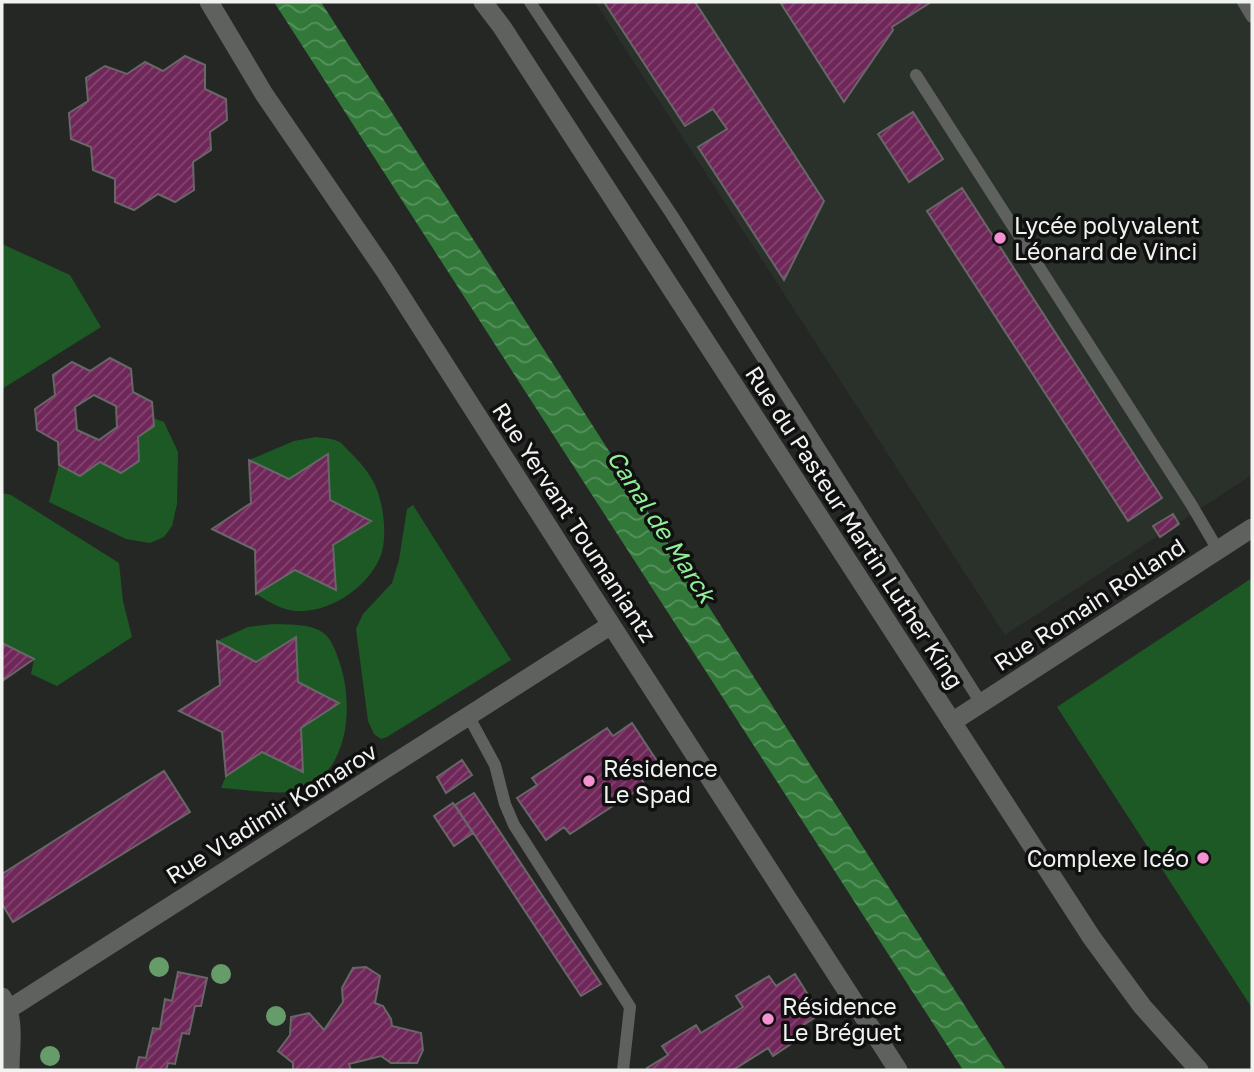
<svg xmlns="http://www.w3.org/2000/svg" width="1254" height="1072" viewBox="0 0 1254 1072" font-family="'Golos Text',sans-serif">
	<defs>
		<pattern id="water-waves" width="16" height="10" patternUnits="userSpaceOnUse" patternTransform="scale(1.75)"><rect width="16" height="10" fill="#317839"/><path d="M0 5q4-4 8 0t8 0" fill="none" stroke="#599260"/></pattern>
		<pattern id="building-hatch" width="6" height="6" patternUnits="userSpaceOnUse" patternTransform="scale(1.75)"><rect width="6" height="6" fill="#6f2659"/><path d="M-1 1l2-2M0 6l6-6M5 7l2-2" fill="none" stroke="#844671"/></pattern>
	</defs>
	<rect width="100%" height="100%" fill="#252725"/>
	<path fill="#2a312a" d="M 595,2 L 1252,2 L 1252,475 L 1005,635 Z"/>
	<path fill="#1d5925" d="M 2,244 L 70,275 L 101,327 L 2,389 Z
		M 153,418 L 164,422 L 178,452 L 177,504 L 172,526 L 164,537 L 150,543 L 126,539 L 49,502 L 59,465 L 80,476 L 100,462 L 121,472 L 138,437 Z
		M 316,437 C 322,438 331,438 337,441 C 342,442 345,448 349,451 C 358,460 367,470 373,481 C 383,499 388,535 381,555 C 370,585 333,611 301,611 C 284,612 270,602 256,594 L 295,570 L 336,589 L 333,545 L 371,521 L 330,500 L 328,455 L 289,479 L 249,460 L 294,441 Z
		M 2,493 L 11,495 L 119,563 L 123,601 L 132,637 L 57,686 L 31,674 L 34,659 L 2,643 Z
		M 413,505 L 511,660 L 387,737 L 381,739 L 374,734 L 368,721 L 356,629 L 363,614 L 392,583 L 399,560 L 407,509 Z
		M 1252,578 L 1252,1008 L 1057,707 Z
		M 274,624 C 291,625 312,623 326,635 C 333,642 337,655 340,664 C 354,706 349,772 301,790 C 283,796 242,789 221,788 L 226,776 L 262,752 L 303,772 L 301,728 L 339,703 L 298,682 L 296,637 L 256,662 L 217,641 L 248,627 Z"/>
	<path fill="url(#water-waves)" d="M 274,2 L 321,2 L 1006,1070 L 963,1070 Z"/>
	<path fill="url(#building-hatch)" stroke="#696668" stroke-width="2" fill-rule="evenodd" d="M 604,2 L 695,2 L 824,201 L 784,280 L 698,147 L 727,129 L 713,109 L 685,126 Z
		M 780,2 L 931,2 L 892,27 L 893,30 L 844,102 Z
		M 185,56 L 205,65 L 205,89 L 226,99 L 227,120 L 210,132 L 211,150 L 193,162 L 194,190 L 175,202 L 158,194 L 134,210 L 115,202 L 115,179 L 93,170 L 91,147 L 71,139 L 69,113 L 88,101 L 86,78 L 105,66 L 127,74 L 145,62 L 163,71 Z
		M 913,112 L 943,159 L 909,182 L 878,134 Z
		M 962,188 L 1162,498 L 1128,521 L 927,211 Z
		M 110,358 L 131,369 L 133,392 L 152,402 L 154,426 L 138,437 L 139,461 L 121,473 L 100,462 L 80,476 L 59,465 L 58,442 L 37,430 L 35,409 L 55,395 L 53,375 L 72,362 L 90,371 ZM 94,395 L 116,406 L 117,427 L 99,440 L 77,430 L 75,407 Z
		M 328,454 L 330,500 L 371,521 L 333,545 L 336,590 L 295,570 L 256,594 L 255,550 L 212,529 L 251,503 L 249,460 L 289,479 Z
		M 1173,514 L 1179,524 L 1160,537 L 1153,526 Z
		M 296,637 L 298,682 L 339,703 L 301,728 L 303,772 L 262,752 L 226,776 L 222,732 L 179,711 L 220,685 L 217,641 L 256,662 Z
		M 2,643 L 34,659 L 2,681 Z
		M 632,723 L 659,764 L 640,777 L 645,785 L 570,834 L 564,827 L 546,840 L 517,798 L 537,785 L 532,778 L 607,728 L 613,736 Z
		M 462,760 L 472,775 L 446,793 L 437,777 Z
		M 164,771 L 190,812 L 13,922 L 2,904 L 2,874 Z
		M 474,793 L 601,984 L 581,996 L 455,805 Z
		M 453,803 L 473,833 L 454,846 L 434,816 Z
		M 366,967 L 380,976 L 375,1003 L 383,1006 L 391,1019 L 392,1026 L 421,1033 L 423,1050 L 417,1063 L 391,1063 L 381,1056 L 349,1064 L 351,1070 L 293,1070 L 293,1063 L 278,1051 L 290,1035 L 291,1017 L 309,1013 L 324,1030 L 343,1002 L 342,988 L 353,968 Z
		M 178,972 L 207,978 L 201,1006 L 195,1006 L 189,1034 L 182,1033 L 175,1064 L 168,1063 L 166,1070 L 136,1070 L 139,1057 L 146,1058 L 153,1028 L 160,1029 L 165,999 L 172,1001 Z
		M 795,974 L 820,1014 L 802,1026 L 806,1034 L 773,1056 L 768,1048 L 733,1070 L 649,1070 L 647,1068 L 668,1055 L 662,1046 L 696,1025 L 701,1033 L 743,1007 L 736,996 L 769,976 L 776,986 Z"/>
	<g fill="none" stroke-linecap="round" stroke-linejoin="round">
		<path stroke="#5f615f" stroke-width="12" d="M 530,2 L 672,215 L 981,703
			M 1243,2 L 1252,17
			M 916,75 L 1191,504 L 1218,550
			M 469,717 L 495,765 L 505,804 L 514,825 L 630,1007 L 623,1070"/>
		<path stroke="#5f615f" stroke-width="19" d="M 952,722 L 1252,528
			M 2,997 C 16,1020 10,1044 10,1070
			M 9,1009 L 611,625"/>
		<path stroke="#5f615f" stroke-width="19" d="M 209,2 L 264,94 L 385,271 L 579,575 L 898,1070
			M 483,2 L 502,27 L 1092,938 L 1142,1006 L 1199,1070"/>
	</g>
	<g fill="#669c6a">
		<circle cx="159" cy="967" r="10"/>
		<circle cx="221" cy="974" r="10"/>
		<circle cx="276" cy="1016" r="10"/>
		<circle cx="50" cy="1056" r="10"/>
	</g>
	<g fill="#f591d2" stroke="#0f100f" stroke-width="2.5">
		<circle cx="1000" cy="238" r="7"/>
		<circle cx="589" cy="781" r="7"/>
		<circle cx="1203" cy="858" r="7"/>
		<circle cx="768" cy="1019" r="7"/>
	</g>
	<g text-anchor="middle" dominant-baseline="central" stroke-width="7" stroke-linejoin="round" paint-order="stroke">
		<g font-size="23" fill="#f1f3f1" stroke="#0f100f" text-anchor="start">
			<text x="1014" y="225">Lycée polyvalent<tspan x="1014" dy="26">Léonard de Vinci</tspan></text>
			<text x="603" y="768">Résidence<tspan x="603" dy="26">Le Spad</tspan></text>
			<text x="1189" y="858" text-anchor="end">Complexe Icéo</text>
			<text x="782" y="1006">Résidence<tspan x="782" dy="26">Le Bréguet</tspan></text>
		</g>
		<g font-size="23" fill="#f1f3f1" stroke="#0f100f">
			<text transform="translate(575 522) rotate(57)">Rue Yervant Toumaniantz</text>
			<text transform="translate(855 527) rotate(57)">Rue du Pasteur Martin Luther King</text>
			<text transform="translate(1089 604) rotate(-33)">Rue Romain Rolland</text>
			<text transform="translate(271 813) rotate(-32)">Rue Vladimir Komarov</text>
		</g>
		<g font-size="24" font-style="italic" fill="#91ef98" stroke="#0f100f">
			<text transform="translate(662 526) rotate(57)">Canal de Marck</text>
		</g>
	</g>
	<rect width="1254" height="1072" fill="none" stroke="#f1f3f1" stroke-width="7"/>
</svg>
